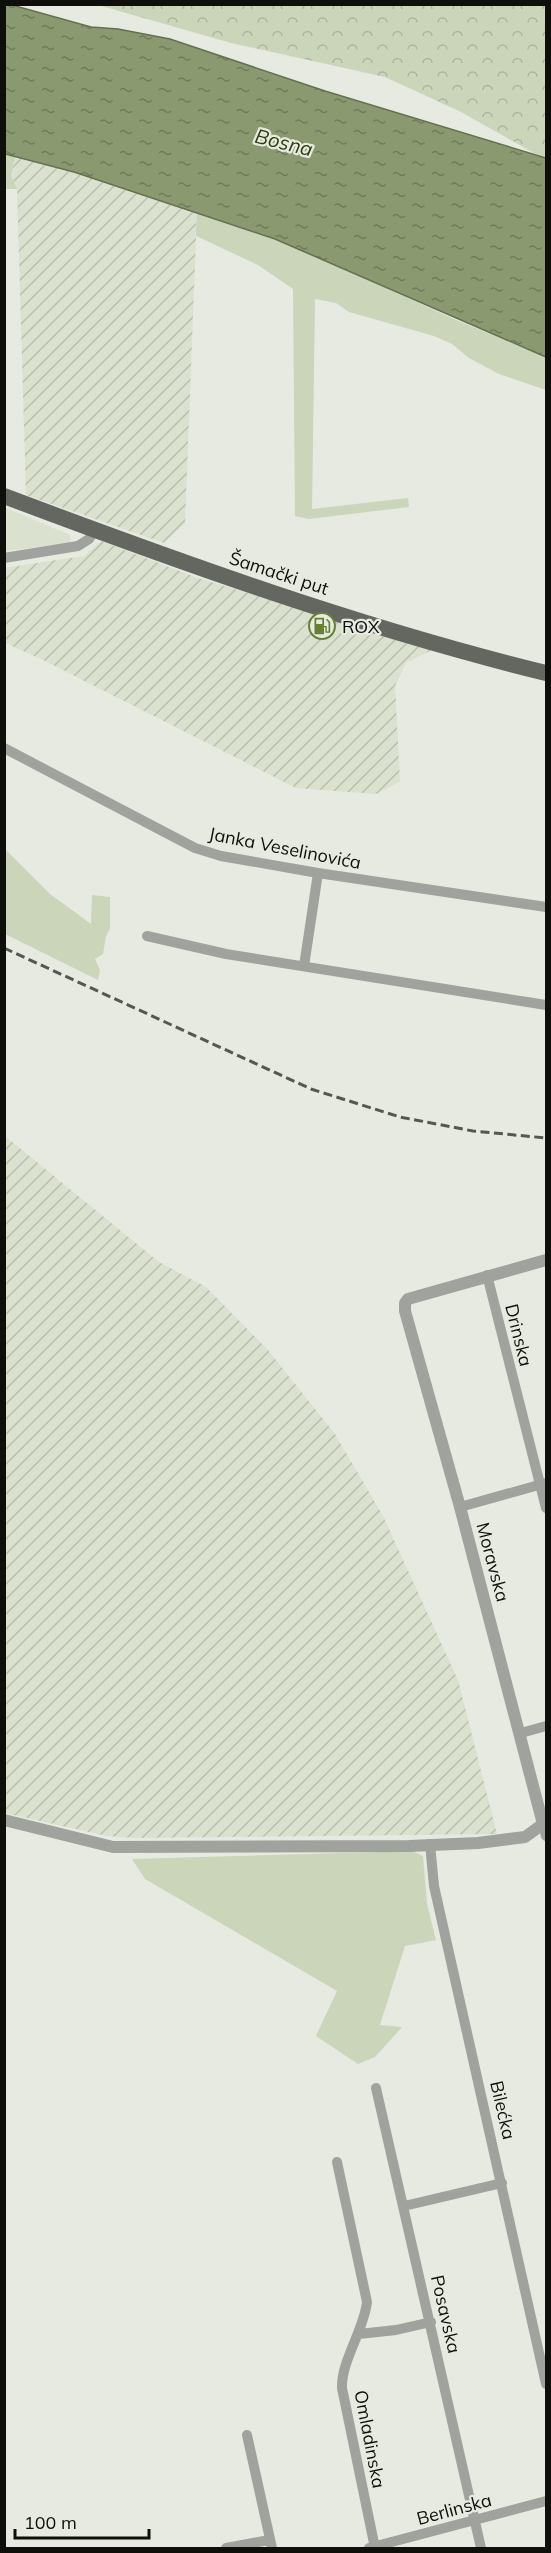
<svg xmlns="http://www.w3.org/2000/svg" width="551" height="2553" viewBox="0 0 551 2553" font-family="Mulish,sans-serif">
	<defs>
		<pattern id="industrial-furrows" width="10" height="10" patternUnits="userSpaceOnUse" patternTransform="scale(1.5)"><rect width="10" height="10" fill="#dae1cf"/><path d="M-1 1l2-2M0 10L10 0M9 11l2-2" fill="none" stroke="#bac0b0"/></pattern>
		<pattern id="forest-crowns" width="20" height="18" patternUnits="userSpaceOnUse" patternTransform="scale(1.5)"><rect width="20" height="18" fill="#cad5b9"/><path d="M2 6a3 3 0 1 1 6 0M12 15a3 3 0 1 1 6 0" fill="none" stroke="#acb69e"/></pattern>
		<pattern id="water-ripples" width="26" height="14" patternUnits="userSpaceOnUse" patternTransform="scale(1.5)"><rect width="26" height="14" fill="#8a996f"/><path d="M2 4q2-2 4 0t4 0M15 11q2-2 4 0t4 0" fill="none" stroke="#6f7b59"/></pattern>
	</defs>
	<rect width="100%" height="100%" fill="#e6eae0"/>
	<path fill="#dae1cf" d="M 4,507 L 70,535 L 71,543 L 5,551 Z"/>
	<path fill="url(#industrial-furrows)" d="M 15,157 L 74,172 L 197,212 L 185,523 L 164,543 L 26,495 L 17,189 L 11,176 Z
		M 101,541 L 198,578 L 434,649 L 406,663 L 395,686 L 400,782 L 376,794 L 296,788 L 39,658 L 5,643 L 4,568 L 84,556 Z
		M 5,1136 L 159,1262 L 206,1287 L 268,1350 L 335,1434 L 383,1516 L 458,1680 L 497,1834 L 135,1838 L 107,1836 L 5,1813 Z"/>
	<path fill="#cad5b9" d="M 5,154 L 15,157 L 11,176 L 17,189 L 5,189 Z
		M 197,212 L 298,248 L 456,320 L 546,357 L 546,390 L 499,374 L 469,358 L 452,344 L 434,336 L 349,312 L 336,303 L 315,299 L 312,509 L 408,498 L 409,507 L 309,519 L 295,516 L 293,289 L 258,265 L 196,236 Z
		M 4,848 L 50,894 L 91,924 L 92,895 L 110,897 L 110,929 L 106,936 L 103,954 L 95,959 L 100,970 L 98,980 L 5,934 Z
		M 412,1851 L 423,1856 L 427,1904 L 436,1940 L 405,1946 L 380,2025 L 402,2027 L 375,2057 L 358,2064 L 316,2036 L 337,1991 L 145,1879 L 132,1859 Z"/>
	<path fill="url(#forest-crowns)" d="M 98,5 L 546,5 L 546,158 L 532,152 L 461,112 L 385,77 L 231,43 Z"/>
	<path fill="url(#water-ripples)" stroke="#657051" stroke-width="1.5" d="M 4,5 L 12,5 L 91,27 L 118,29 L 170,39 L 325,91 L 546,158 L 546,357 L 275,239 L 74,172 L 5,154 Z"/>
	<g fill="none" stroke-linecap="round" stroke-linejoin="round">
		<path stroke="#a0a29d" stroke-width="10" d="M 4,558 L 78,546 L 89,539 L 95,530
			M 4,748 L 195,848 L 221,856 L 318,873 L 546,907
			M 147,936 L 226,954 L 546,1005
			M 304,966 L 318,873
			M 487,1275 L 546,1508
			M 460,1507 L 546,1483
			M 521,1733 L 546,1726
			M 543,1824 L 546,1836
			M 430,1844 L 434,1886 L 546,2384
			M 376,2088 L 481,2548
			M 337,2162 L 367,2302 C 364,2330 341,2361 342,2388 L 375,2548
			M 404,2206 L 502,2183
			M 359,2334 L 396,2330 L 431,2322
			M 247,2435 L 272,2548
			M 226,2548 L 269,2540
			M 369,2548 L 546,2501"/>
		<path stroke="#a0a29d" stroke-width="12" d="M 4,1820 L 113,1847 L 409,1846 L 478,1843 L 525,1837 L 543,1824 L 460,1507 L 405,1311 L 405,1303 L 408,1299 L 546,1260"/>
		<path stroke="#646760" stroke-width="16" d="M 4,496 C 182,563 362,628 546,673"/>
		<path stroke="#555751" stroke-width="3" stroke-dasharray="9 4.5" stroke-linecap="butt" d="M 4,948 L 311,1089 L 400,1117 L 473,1131 L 546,1138"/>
	</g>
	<defs>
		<symbol id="fuel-ring" viewBox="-11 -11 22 22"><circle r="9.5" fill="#e6eae0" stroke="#678033" stroke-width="1.5"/><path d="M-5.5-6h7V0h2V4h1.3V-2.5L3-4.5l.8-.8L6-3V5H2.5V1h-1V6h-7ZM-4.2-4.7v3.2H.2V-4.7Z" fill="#678033"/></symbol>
	</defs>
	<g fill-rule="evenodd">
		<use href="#fuel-ring" x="307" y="611" width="30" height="30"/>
	</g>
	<g text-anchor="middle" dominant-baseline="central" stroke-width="4.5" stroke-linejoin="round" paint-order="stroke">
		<g font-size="18" fill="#0e0f0b" stroke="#e6eae0">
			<text transform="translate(279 573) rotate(18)">Šamački put</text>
			<text transform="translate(285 848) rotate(11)">Janka Veselinovića</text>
			<text transform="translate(519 1335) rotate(76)">Drinska</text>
			<text transform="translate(493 1562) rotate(75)">Moravska</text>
			<text transform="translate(503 2110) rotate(77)">Bilećka</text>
			<text transform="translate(446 2314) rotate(77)">Posavska</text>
			<text transform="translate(370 2439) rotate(79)">Omladinska</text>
			<text transform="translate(454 2509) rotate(-15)">Berlinska</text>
		</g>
		<g font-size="18" fill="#0e0f0b" stroke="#e6eae0" text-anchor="start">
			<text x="342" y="626">ROX</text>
		</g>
		<g font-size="20" font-style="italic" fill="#2d3c0a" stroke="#e6eae0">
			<text transform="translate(284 142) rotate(14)">Bosna</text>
		</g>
	</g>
	<rect width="551" height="2553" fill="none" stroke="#0e0f0b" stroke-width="12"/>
	<path d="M15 2529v9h134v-9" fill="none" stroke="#0e0f0b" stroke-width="3"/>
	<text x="24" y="2529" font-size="18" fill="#0e0f0b" stroke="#e6eae0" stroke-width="4.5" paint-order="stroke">100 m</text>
</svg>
